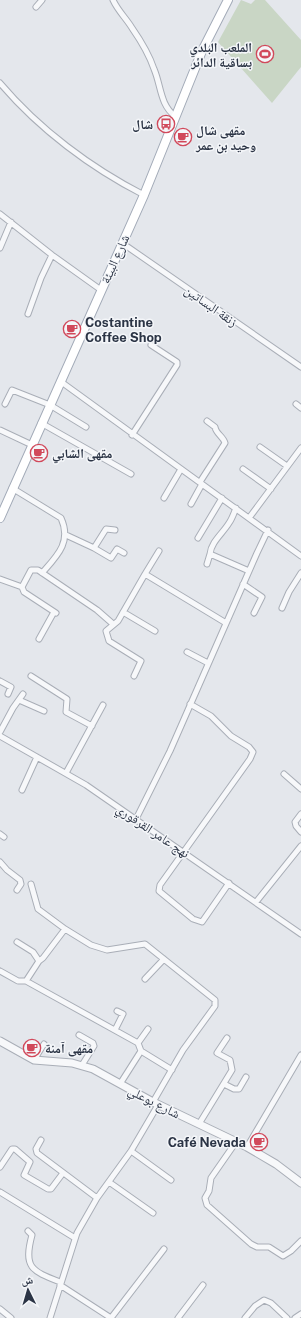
<svg xmlns="http://www.w3.org/2000/svg" width="301" height="1318" viewBox="0 0 301 1318" font-family="'Public Sans','Noto Naskh Arabic',sans-serif">
	<rect width="100%" height="100%" fill="#e4e7ec"/>
	<path fill="#c9d6c5" d="M 241,0 L 251,4 L 255,0 L 265,0 L 301,40 L 301,67 L 272,103 L 218,42 Z"/>
	<g fill="none" stroke-linecap="round" stroke-linejoin="round">
		<defs>
			<path id="minor" d="M 113,0 C 118,11 126,18 132,28 C 141,41 149,54 154,69 C 161,85 160,105 175,116
				M 36,7 L 42,0
				M 0,83 C 39,129 91,168 144,195
				M 0,214 L 52,255 L 101,290
				M 122,243 L 301,367
				M 0,248 L 11,222
				M 28,314 L 41,278 L 52,255
				M 60,381 L 301,556
				M 5,404 L 12,390 L 50,405 L 86,427
				M 296,404 L 301,408
				M 41,423 L 131,474
				M 0,430 L 32,445
				M 132,435 L 177,365 L 177,362 L 151,345
				M 260,447 L 287,466
				M 243,469 L 271,489
				M 200,482 L 225,443 C 223,436 216,434 215,427 L 207,421
				M 12,488 L 61,518 C 72,542 57,556 42,573
				M 164,498 L 181,469
				M 191,504 L 202,484
				M 236,508 C 234,513 232,519 229,523 C 223,533 211,542 210,554 L 249,571
				M 249,518 L 301,448
				M 66,535 L 94,548 L 106,529 L 115,530
				M 198,538 L 222,498
				M 94,548 L 111,558 L 117,549 L 124,553
				M 207,564 L 210,554
				M 145,574 L 159,551
				M 0,579 L 22,587 L 31,570 L 38,570 L 97,610 L 113,624
				M 243,584 L 262,597 L 254,613
				M 22,587 L 24,592 L 56,613
				M 282,608 L 289,592 L 301,573
				M 123,612 L 155,631
				M 39,639 L 54,612
				M 187,652 L 208,663
				M 31,676 L 67,699 L 66,712 L 92,726
				M 134,676 L 141,661 L 109,641 L 106,631 L 118,621 L 145,574 L 226,623
				M 0,681 L 11,687 L 8,694
				M 19,700 L 44,711
				M 190,704 L 211,716 L 231,736 L 249,747 L 253,752 L 250,759 L 160,885 L 159,891 L 193,919 L 202,922 L 229,883
				M 0,732 L 13,708 L 23,694
				M 0,736 L 86,785 L 301,934
				M 66,773 L 103,705
				M 284,774 L 301,789
				M 22,790 L 37,757
				M 301,814 L 295,822 L 296,826 L 301,832
				M 136,819 L 170,751 L 257,553 L 268,530
				M 0,834 L 4,837
				M 0,862 L 7,870 L 20,880 L 21,884 L 17,890
				M 31,884 L 38,909 L 65,929
				M 256,902 L 301,846
				M 17,942 L 33,952 L 39,961
				M 0,971 L 18,981 L 26,981 L 39,961 L 43,958 L 65,929 L 91,945 L 107,950 L 145,944 L 215,1000 L 215,1006 L 183,1050 L 153,1102
				M 145,979 L 164,959
				M 26,981 L 138,1043 L 141,1051
				M 115,1030 L 123,1014 L 117,1011
				M 79,1035 L 93,1043 L 94,1046 L 82,1065
				M 138,1043 L 148,1029
				M 34,1060 L 44,1044
				M 120,1084 L 141,1051 L 172,1070
				M 224,1084 L 234,1089 L 239,1089 L 246,1077
				M 199,1124 L 232,1070 L 230,1060 L 217,1053 L 227,1038
				M 41,1140 L 36,1149 L 37,1153 L 97,1198
				M 236,1142 L 211,1178 L 209,1191 L 205,1198 L 207,1205 L 251,1244 L 257,1247 L 269,1247 L 283,1256 L 291,1251 L 301,1241
				M 247,1147 L 301,1055
				M 131,1151 L 171,1180
				M 0,1167 L 12,1149 L 15,1149 L 30,1162 L 24,1175 L 48,1189 L 51,1189 L 63,1173
				M 109,1182 L 153,1213
				M 0,1192 L 75,1238
				M 28,1231 L 32,1235 C 23,1268 32,1271 60,1282
				M 60,1285 L 111,1318
				M 0,1309 L 11,1318
				M 50,1318 L 77,1233 L 97,1198 L 131,1151 L 158,1105
				M 111,1318 L 164,1249
				M 178,1318 L 203,1285
				M 245,1318 L 255,1306 L 264,1300 L 271,1303 L 287,1318
				M 295,1318 L 301,1314"/>
			<path id="tertiary" d="M 0,1041 L 34,1060 L 72,1063 L 93,1069 L 153,1102 L 247,1147 L 276,1164 L 301,1183"/>
			<path id="primary" d="M 0,518 L 144,195 L 202,51 L 228,0"/>
		</defs>
		<use href="#minor" stroke="#a9aeb7" stroke-width="7"/>
		<use href="#tertiary" stroke="#a9aeb7" stroke-width="9"/>
		<use href="#primary" stroke="#a3abb8" stroke-width="10"/>
		<use href="#minor" stroke="#f7f8fa" stroke-width="5"/>
		<use href="#tertiary" stroke="#f7f8fa" stroke-width="7"/>
		<use href="#primary" stroke="#fff" stroke-width="8"/>
	</g>
	<defs>
		<symbol id="stadium-ring" viewBox="-11 -11 22 22"><circle r="9.5" fill="#f4f6f9" stroke="#d1495b" stroke-width="1.5"/><path d="M0-5a6.5 5 0 1 0 0 10a6.5 5 0 1 0 0-10ZM-3.5-1.8h7v3.6h-7Z" fill="#d1495b"/></symbol>
		<symbol id="bus-ring" viewBox="-11 -11 22 22"><circle r="9.5" fill="#f4f6f9" stroke="#d1495b" stroke-width="1.5"/><path d="M-5-6H5V4H4V6H2V4H-2V6H-4V4H-5ZM-3.5-4V0h7V-4ZM-3.5 1.2v1.5H-2V1.2ZM2 1.2v1.5H3.5V1.2Z" fill="#d1495b"/></symbol>
		<symbol id="cafe-ring" viewBox="-11 -11 22 22"><circle r="9.5" fill="#f4f6f9" stroke="#d1495b" stroke-width="1.5"/><path d="M-5.5-4.5H6V0H3Q3 3.5 0 3.5H-2.5Q-5.5 3.5-5.5 0ZM3-3.2v2h1.7v-2ZM-6 4.5H4V6H-6Z" fill="#d1495b"/></symbol>
	</defs>
	<g fill-rule="evenodd">
		<use href="#stadium-ring" x="255" y="44" width="20" height="20"/>
		<use href="#bus-ring" x="156" y="114" width="20" height="20"/>
		<use href="#cafe-ring" x="173" y="127" width="20" height="20"/>
		<use href="#cafe-ring" x="62" y="319" width="20" height="20"/>
		<use href="#cafe-ring" x="29" y="443" width="20" height="20"/>
		<use href="#cafe-ring" x="22" y="1038" width="20" height="20"/>
		<use href="#cafe-ring" x="249" y="1132" width="20" height="20"/>
	</g>
	<g text-anchor="middle" dominant-baseline="central" stroke-width="3" stroke-linejoin="round" paint-order="stroke">
		<g font-size="13" font-weight="bold" fill="#2b3445" stroke="#f4f6f9" text-anchor="start">
			<text x="252" y="47" text-anchor="end">الملعب البلدي<tspan x="252" dy="15">بساقية الدائر</tspan></text>
			<text x="153" y="124" text-anchor="end">شال</text>
			<text x="196" y="130">مقهى شال<tspan x="196" dy="15">وحيد بن عمر</tspan></text>
			<text x="85" y="322">Costantine<tspan x="85" dy="15">Coffee Shop</tspan></text>
			<text x="52" y="453">مقهى الشابي</text>
			<text x="45" y="1048">مقهى آمنة</text>
			<text x="246" y="1142" text-anchor="end">Café Nevada</text>
		</g>
		<g font-size="13" fill="#2b3445" stroke="#f4f6f9">
			<text transform="translate(115 259) rotate(-66)">شارع البيئة</text>
			<text transform="translate(211 306) rotate(35)">زنقة البساتين</text>
			<text transform="translate(153 831) rotate(34)">نهج عامر القرقوري</text>
			<text transform="translate(154 1102) rotate(27)">شارع بوعلي</text>
		</g>
	</g>
	<g transform="translate(28 1290) rotate(355)" stroke="#f4f6f9" stroke-width="3" paint-order="stroke">
	<path d="M0-3L7 15L0 10L-7 15Z" fill="#2b3445"/>
	<text y="-6" font-size="11" font-weight="bold" text-anchor="middle" fill="#2b3445">ش</text>
	</g>
</svg>
